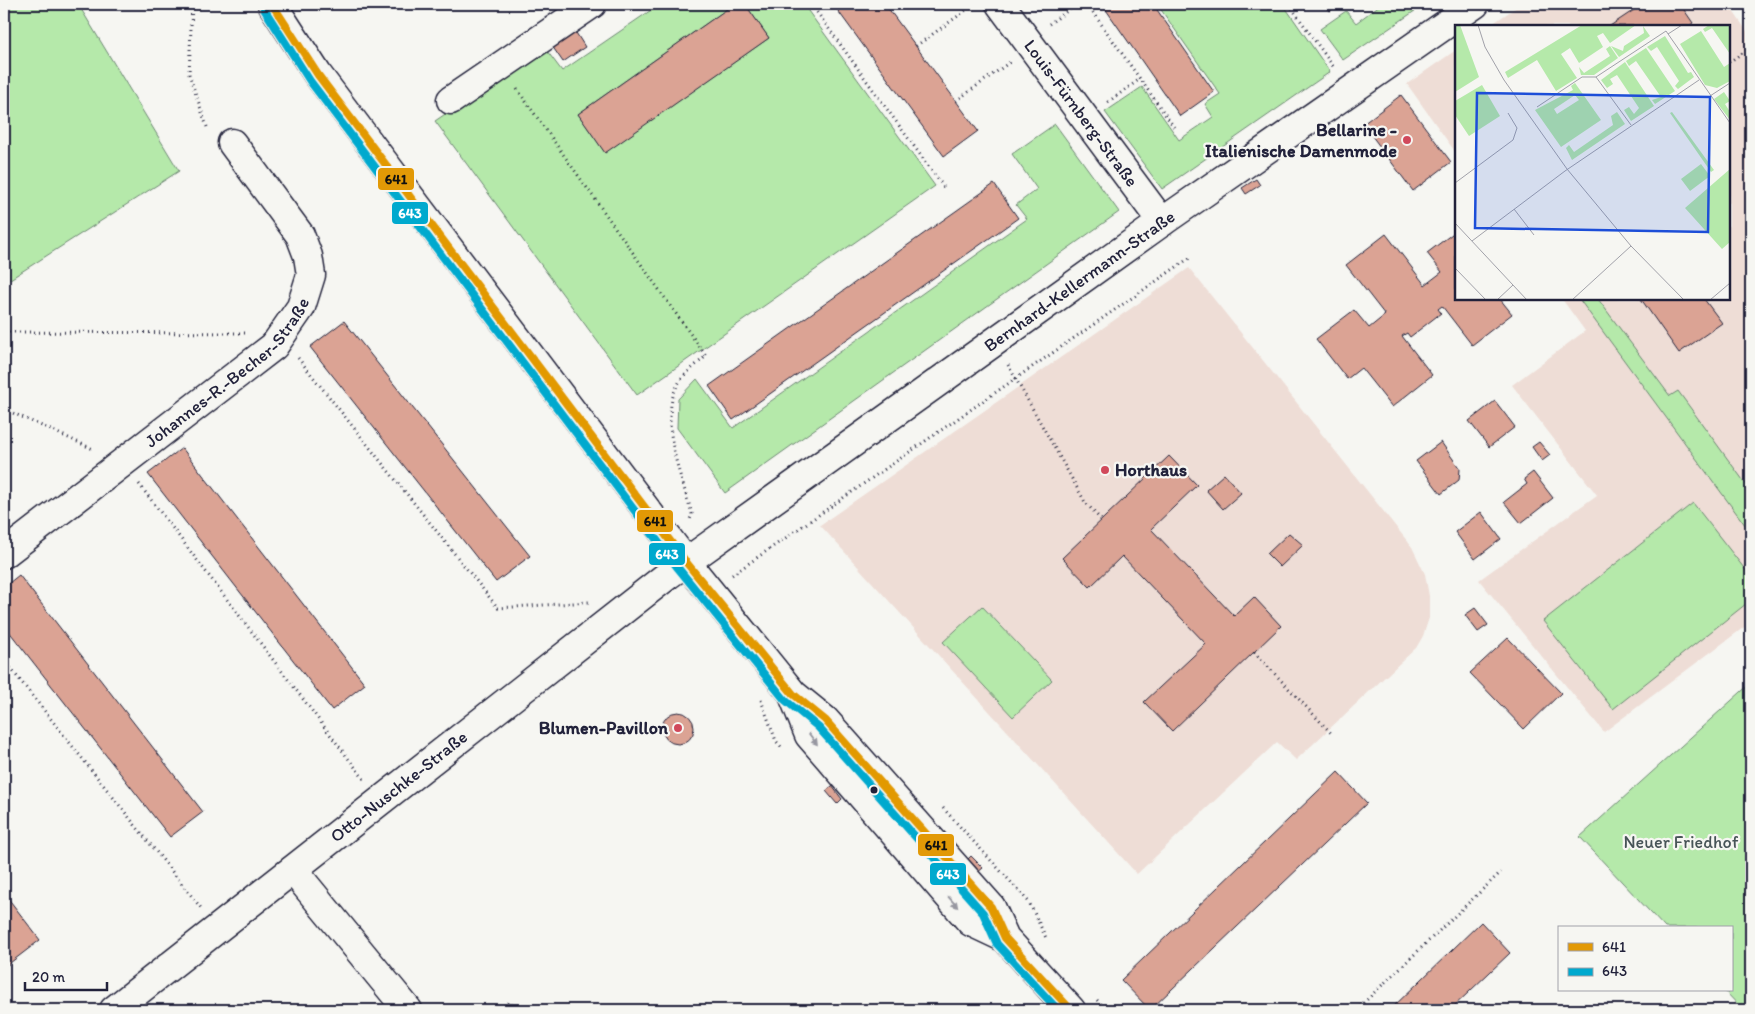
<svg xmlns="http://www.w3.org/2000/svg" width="1755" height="1014" viewBox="0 0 1755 1014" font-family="Itim,sans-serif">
	<rect width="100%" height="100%" fill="#f6f6f2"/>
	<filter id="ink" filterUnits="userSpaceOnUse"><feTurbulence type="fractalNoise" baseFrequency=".02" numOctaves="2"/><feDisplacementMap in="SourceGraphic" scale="10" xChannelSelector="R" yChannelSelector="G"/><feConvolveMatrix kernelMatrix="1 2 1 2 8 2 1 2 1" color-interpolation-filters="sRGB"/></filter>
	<g filter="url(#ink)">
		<path fill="#eeddd6" d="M 1521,4 L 1728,4 L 1751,37 L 1751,622 L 1604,732 L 1479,580 L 1597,495 L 1512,385 L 1585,331 L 1562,299 L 1729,299 L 1729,26 L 1489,26 Z
			M 1456,50 L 1456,153 L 1407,84 Z
			M 1189,268 L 1412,547 L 1425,574 L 1429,596 L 1429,618 L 1423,636 L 1416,648 L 1296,760 L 1277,742 L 1137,874 L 820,525 Z"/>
		<path fill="#b5e9aa" stroke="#6c8672" d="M 4,4 L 78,4 L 179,171 L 4,283 Z
			M 660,4 L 734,4 L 578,114 L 605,152 L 769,38 L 745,4 L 803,4 L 935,186 L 637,395 L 435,121 L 544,47 L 562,71 Z
			M 1157,4 L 1283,4 L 1330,72 L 1162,189 L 1105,112 L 1142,87 L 1179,140 L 1213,117 L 1205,104 L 1220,94 Z
			M 1381,4 L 1425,4 L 1343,60 L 1320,29 L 1346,11 L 1356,23 Z
			M 1055,124 L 1119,212 L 725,493 L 677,428 L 678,399 L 697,379 L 733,428 L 1027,219 L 1016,205 L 1037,189 L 1012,154 Z
			M 1579,299 L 1598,299 L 1670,396 L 1678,391 L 1751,491 L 1751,533 Z
			M 1693,503 L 1751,577 L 1751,600 L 1613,709 L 1543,621 Z
			M 982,606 L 1052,680 L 1013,717 L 943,642 Z
			M 1751,683 L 1751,1010 L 1743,1010 L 1724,990 L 1731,990 L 1731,928 L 1665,928 L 1580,837 Z"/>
		<path fill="#dba394" stroke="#22223b" d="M 734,4 L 745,4 L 769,38 L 605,153 L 578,114 Z
			M 833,4 L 885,4 L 978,131 L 944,156 Z
			M 1102,4 L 1153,4 L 1214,92 L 1180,116 Z
			M 1325,4 L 1340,4 L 1330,11 Z
			M 1643,4 L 1680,4 L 1693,23 L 1689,26 L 1610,26 Z
			M 573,28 L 585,47 L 563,62 L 550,43 Z
			M 1401,95 L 1451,162 L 1413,191 L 1363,124 Z
			M 1256,179 L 1260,185 L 1246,194 L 1242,188 Z
			M 994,184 L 1018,218 L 733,420 L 709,386 Z
			M 1456,231 L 1456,299 L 1500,299 L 1512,314 L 1472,345 L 1442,306 L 1438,309 L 1441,313 L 1410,337 L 1407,333 L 1402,336 L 1432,375 L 1392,407 L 1361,368 L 1347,379 L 1316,339 L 1354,310 L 1369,328 L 1385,315 L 1346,265 L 1386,234 L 1425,285 L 1442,272 L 1427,253 Z
			M 1641,299 L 1704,299 L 1722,323 L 1679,353 Z
			M 344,321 L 530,556 L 496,582 L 310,347 Z
			M 1495,401 L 1515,427 L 1489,447 L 1469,421 Z
			M 1441,442 L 1460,469 L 1459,480 L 1441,494 L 1416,461 Z
			M 1539,442 L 1550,455 L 1542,461 L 1532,447 Z
			M 182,448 L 365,684 L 332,710 L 148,474 Z
			M 1169,456 L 1197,485 L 1151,529 L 1234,616 L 1254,597 L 1281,626 L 1172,731 L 1144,702 L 1206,644 L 1122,556 L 1090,587 L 1062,558 Z
			M 1533,472 L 1553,498 L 1521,523 L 1504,502 L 1527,484 L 1524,479 Z
			M 1224,474 L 1241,493 L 1223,509 L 1206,490 Z
			M 1481,512 L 1501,539 L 1475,559 L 1455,532 Z
			M 1289,533 L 1303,545 L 1280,567 L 1267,554 Z
			M 19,575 L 203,812 L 170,837 L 4,625 L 4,587 Z
			M 1475,608 L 1488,625 L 1478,632 L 1465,615 Z
			M 1508,638 L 1561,693 L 1524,729 L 1470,673 Z
			M662 728a16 16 0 1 1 32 0a16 16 0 1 1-32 0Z
			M 1338,772 L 1367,803 L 1150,1010 L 1121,980 Z
			M 832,786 L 842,799 L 837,804 L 826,791 Z
			M 971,856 L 983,868 L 977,873 L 966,861 Z
			M 4,893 L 40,940 L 6,966 L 4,963 Z
			M 1481,922 L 1510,953 L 1450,1010 L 1390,1010 Z"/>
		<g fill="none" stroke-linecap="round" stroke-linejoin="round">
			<defs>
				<g id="minor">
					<path id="s1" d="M 1000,4 L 1162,222"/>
					<path d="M 451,100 L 592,4"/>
					<path id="s2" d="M 4,554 L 274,346 L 301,307 L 311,275 L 308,256 L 300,235 L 232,143"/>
					<path d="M 293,870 L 408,1010"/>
					<path id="s3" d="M 114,1010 L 668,575 L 1162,222 L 1475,4"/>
				</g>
				<path id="major" d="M 272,4 L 318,75 L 686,562 L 793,694 L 825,720 L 991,907 L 1005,938 L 1071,1010
					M 793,695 L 809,735 L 971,922 L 1005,938"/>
			</defs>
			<use href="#minor" stroke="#22223b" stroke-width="31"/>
			<use href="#major" stroke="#22223b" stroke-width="31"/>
			<path stroke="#22223b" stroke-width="3" stroke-dasharray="1 4" stroke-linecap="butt" d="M 192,4 L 189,74 L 208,130
				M 811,4 L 945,189
				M 1087,4 L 1174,127
				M 1289,4 L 1335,69
				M 1049,24 L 1077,4
				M 916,46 L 972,6
				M 1729,62 L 1751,47
				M 517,89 L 706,356 C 699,363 690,369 683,377 C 654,412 681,475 692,514 L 689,522
				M 956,101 L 1010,62
				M 1108,102 L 1140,79
				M 4,332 L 245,333
				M 298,358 L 498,608 L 589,602
				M 1008,365 L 1085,502 L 1102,521
				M 4,409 L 93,449
				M 139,484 L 364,779
				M 732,575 L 1191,257
				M 1254,652 L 1333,735
				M 4,660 L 201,908
				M 761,700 L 776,741 L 783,749
				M 943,808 L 1029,902 L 1047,940
				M 1097,1000 L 1107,1010
				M 4,1003 L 10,1010
				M 500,1010 L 509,1002 L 516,1010
				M 1356,1010 L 1501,872"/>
			<use href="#minor" stroke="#f6f6f2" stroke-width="28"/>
			<use href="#major" stroke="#f6f6f2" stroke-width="28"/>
			<defs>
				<path id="bus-1" d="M 272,4 L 318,75 L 686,562 L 793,694 L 825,720 L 991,907 L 1005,938 L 1071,1010"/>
				<path id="bus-2" d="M 264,9 L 310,81 L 678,568 L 785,700 L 818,727 L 983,913 L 997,944 L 1058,1010"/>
			</defs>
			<use href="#bus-1" stroke="#f6f6f2" stroke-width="11"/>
			<use href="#bus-2" stroke="#f6f6f2" stroke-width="11"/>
			<use href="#bus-1" stroke="#e29906" stroke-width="8"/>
			<use href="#bus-2" stroke="#00a9ce" stroke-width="8"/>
		</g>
		<defs><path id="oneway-solid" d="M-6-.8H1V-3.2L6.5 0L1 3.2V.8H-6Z" transform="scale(1.25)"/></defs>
		<g fill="#9797a0">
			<use href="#oneway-solid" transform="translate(813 739) rotate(53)"/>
			<use href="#oneway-solid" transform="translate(953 902) rotate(49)"/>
		</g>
	</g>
	<g fill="#d1495b" stroke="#f6f6f2" stroke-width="2">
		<circle cx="1407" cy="140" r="5"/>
		<circle cx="1105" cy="470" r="5"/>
		<circle cx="678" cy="728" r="5"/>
	</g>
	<circle fill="#22223b" stroke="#f6f6f2" stroke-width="2" cx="874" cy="790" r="4.5"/>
	<g text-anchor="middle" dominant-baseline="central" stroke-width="4.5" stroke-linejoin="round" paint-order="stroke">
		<g font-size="18" fill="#22223b" stroke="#f6f6f2">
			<text stroke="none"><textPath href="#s1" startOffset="136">Louis-Fürnberg-Straße</textPath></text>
			<text stroke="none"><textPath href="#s3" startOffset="1210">Bernhard-Kellermann-Straße</textPath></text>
			<text stroke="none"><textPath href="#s2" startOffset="289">Johannes-R.-Becher-Straße</textPath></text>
			<text stroke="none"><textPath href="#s3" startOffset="362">Otto-Nuschke-Straße</textPath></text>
		</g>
		<g font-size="18" font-weight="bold" fill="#22223b" stroke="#f6f6f2" text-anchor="end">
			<text x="1397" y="130">Bellarine -<tspan x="1397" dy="21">Italienische Damenmode</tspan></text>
			<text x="1115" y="470" text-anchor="start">Horthaus</text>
			<text x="668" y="728">Blumen-Pavillon</text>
		</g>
		<g font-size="18" fill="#475457" stroke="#f6f6f2">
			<text x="1681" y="842">Neuer Friedhof</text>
		</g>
	</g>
	<g transform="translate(1455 25)">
		<rect width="275" height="275" fill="#f6f6f2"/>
		<path d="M 0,0 L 5,0 L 24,52 L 0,67 ZM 127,0 L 181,0 L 155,18 L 148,8 L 142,11 L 148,22 L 124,38 L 115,23 L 106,29 L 122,53 L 101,66 L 82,35 L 53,53 L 50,47 ZM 254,0 L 275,0 L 275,29 L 257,3 L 250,7 L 248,4 ZM 188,1 L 195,11 L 164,32 L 156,21 L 168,26 L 169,21 L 189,8 ZM 246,6 L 269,42 L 275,38 L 275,56 L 262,63 L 250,60 L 225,19 ZM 210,11 L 233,48 L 236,47 L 239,52 L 223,64 L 220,61 L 224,56 L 202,22 L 196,26 L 192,22 ZM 155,21 L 163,33 L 139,50 L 126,50 L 124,42 L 129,48 L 155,31 L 151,24 ZM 191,23 L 220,66 L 200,79 L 197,75 L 206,72 L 181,36 L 174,41 L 171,36 ZM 170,37 L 199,81 L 176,96 L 169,85 L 174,82 L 179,89 L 184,83 L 162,50 L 155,54 L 158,59 L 152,63 L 146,55 ZM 120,58 L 146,95 L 106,122 L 80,85 L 118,65 L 116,61 ZM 120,70 L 124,75 L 102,89 L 99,84 ZM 27,60 L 45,91 L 14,111 L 0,90 L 0,76 ZM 269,67 L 275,76 L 270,79 L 275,87 L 275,95 L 259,74 ZM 162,87 L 170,99 L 117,135 L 111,123 L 114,120 L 119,127 L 158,100 L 156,91 ZM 217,87 L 259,145 L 256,147 L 215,88 ZM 246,139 L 255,151 L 235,166 L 226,154 ZM 275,144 L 275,217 L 267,224 L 230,183 Z" fill="#b5e9aa" fill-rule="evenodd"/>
		<path fill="none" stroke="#a1a1a9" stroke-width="1" d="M 23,0 L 30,22 L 49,55 L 112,144 L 176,221 L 229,275M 213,9 L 227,0M 141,52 L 211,6 L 275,98M 141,52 L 176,100M 255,71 L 275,58M 82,82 L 127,52 L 141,52M 0,158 L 58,115 L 62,103 L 53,88M 59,184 L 79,210M 0,198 L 72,275M 17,216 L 110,146 L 244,55M 0,243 L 31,275M 42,275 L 58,260M 117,275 L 176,221M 255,275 L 275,258"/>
		<path fill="#1d4ed8" fill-opacity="0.15" stroke="#1d4ed8" stroke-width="2.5" d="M 22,68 L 255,72 L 253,207 L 20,203 Z"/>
		<rect width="275" height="275" fill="none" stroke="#22223b" stroke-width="2.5"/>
	</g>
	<g stroke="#f6f6f2" stroke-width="2">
		<rect x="377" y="167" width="38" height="24" rx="5" fill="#e29906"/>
		<rect x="391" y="201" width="38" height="24" rx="5" fill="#00a9ce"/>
		<rect x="636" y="509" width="38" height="24" rx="5" fill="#e29906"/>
		<rect x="648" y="542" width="38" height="24" rx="5" fill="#00a9ce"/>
		<rect x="917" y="833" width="38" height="24" rx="5" fill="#e29906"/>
		<rect x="929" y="862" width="38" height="24" rx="5" fill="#00a9ce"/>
	</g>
	<g font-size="14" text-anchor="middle" font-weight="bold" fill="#fff">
		<text x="410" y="218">643</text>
		<text x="667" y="559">643</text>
		<text x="948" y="879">643</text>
	</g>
	<g font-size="14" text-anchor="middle" font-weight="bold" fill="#111">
		<text x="396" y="184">641</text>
		<text x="655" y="526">641</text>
		<text x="936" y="850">641</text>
	</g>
	<rect width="1755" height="1014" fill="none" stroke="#f6f6f2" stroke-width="20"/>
	<rect x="10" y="10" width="1735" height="994" fill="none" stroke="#22223b" stroke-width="2" filter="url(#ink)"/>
	<rect x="1558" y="926" width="175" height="65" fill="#f6f6f2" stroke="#a1a1a9"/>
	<rect x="1568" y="943" width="25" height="8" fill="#e29906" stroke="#a1a1a9"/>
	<text x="1602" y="952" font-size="15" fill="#22223b">641</text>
	<rect x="1568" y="968" width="25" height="8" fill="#00a9ce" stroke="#a1a1a9"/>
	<text x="1602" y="976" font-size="15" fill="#22223b">643</text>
	<path d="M25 982v8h82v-8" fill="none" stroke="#22223b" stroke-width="2.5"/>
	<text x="32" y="982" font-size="15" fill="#22223b" stroke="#f6f6f2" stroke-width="4" paint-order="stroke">20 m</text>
</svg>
